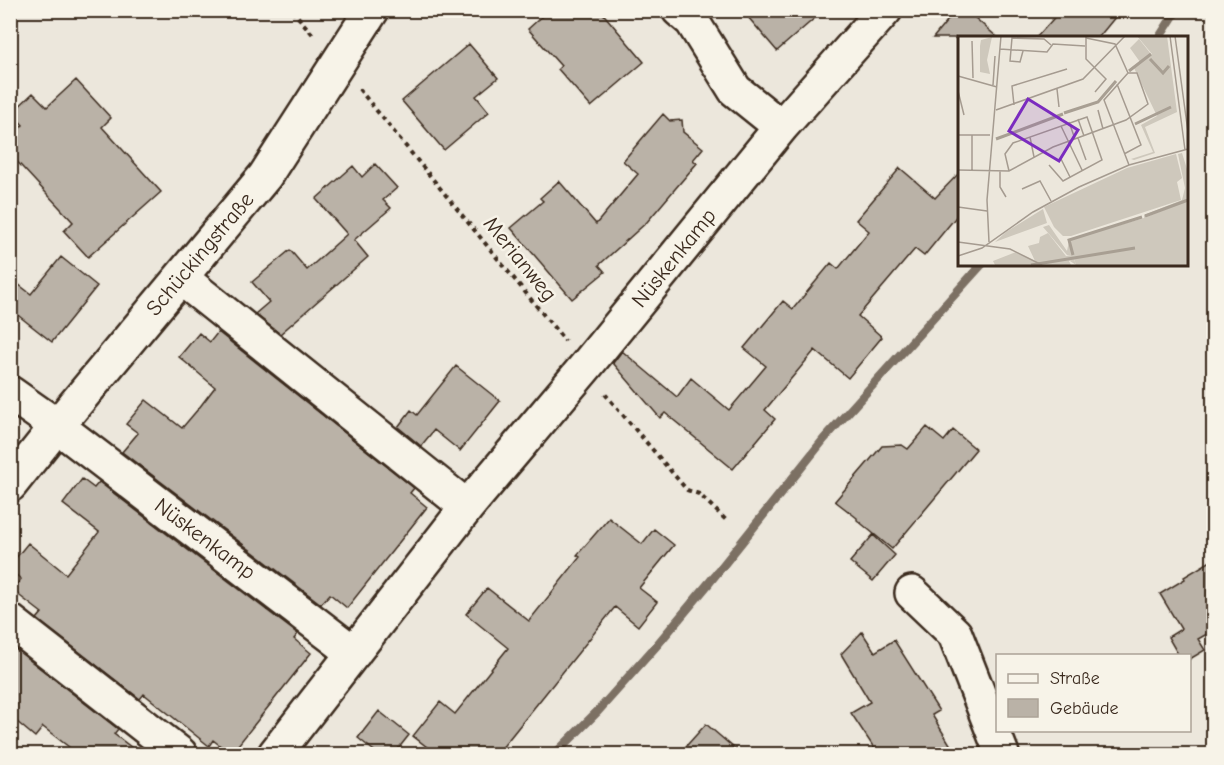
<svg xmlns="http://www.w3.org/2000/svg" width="1224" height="765" viewBox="0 0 1224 765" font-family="'Comic Neue',sans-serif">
	<rect width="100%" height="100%" fill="#ece7dc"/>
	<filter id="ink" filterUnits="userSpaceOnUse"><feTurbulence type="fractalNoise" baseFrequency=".0167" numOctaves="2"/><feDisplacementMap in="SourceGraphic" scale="12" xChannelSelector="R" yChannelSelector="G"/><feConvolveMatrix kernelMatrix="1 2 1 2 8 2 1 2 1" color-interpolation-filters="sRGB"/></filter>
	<g filter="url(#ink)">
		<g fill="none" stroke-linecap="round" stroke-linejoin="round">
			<path stroke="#7c7064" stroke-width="9" d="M 1159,38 L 1177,10
				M 555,754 L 598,711 L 657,645 L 709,583 L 824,439 L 982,264"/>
		</g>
		<path fill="#bab2a7" stroke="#3b2a1e" stroke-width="1.5" d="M 549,10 L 600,10 L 644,62 L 591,107 L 558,69 L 561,66 L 528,29 Z
			M 742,10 L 824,10 L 777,51 Z
			M 956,10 L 966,10 L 998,38 L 933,38 Z
			M 1061,10 L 1121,10 L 1098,38 L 1036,38 Z
			M 469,44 L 498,78 L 476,96 L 489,112 L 444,150 L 402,101 Z
			M 76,80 L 111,118 L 102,127 L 161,192 L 88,257 L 64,231 L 73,222 L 10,154 L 10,137 L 23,125 L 12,113 L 33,93 L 47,107 Z
			M 663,114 L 670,121 L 682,120 L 683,132 L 703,148 L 693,160 L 697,163 L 647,222 L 599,265 L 605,272 L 572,299 L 511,228 L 543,201 L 540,198 L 559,181 L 596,224 L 638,174 L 623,161 Z
			M 375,164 L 397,188 L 383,200 L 391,208 L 354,240 L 368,257 L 280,334 L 255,314 L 269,302 L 252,282 L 290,250 L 307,270 L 347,234 L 316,199 L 353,166 L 362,177 Z
			M 900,168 L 935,198 L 960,172 L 960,212 L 924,256 L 915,249 L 858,316 L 882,337 L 848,378 L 815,350 L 765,410 L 775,419 L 733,469 L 665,413 L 660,418 L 613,363 L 622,351 L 677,397 L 691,378 L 729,410 L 766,366 L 744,348 L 783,301 L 793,309 L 831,263 L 838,269 L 869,231 L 856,220 Z
			M 61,257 L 97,286 L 52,342 L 10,309 L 10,278 L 31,294 Z
			M 218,332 L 414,488 L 410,493 L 427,507 L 347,608 L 330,594 L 321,604 L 122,452 L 138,433 L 126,424 L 146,400 L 182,428 L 199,408 L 215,387 L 179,357 L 199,333 L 210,342 Z
			M 456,366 L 500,401 L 460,451 L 434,430 L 421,446 L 398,427 L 411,410 L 417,415 Z
			M 927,427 L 944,441 L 953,430 L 976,449 L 892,549 L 857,520 L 857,518 L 835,501 L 882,446 L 902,445 L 908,449 Z
			M 82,479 L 94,488 L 99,482 L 298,634 L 294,639 L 311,653 L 231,754 L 213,740 L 209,746 L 144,694 L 140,699 L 37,619 L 42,613 L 12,590 L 21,579 L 10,570 L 10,565 L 28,543 L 66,574 L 99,532 L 63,504 Z
			M 609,518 L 642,544 L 654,529 L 674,545 L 639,588 L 657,602 L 638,626 L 615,607 L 497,754 L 436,754 L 413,736 L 440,702 L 455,714 L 508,648 L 466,614 L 487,588 L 529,621 L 580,557 L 577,555 Z
			M 873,535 L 895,555 L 873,581 L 850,562 Z
			M 1214,559 L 1214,630 L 1198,639 L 1205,650 L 1190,659 L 1190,656 L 1179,656 L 1168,637 L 1181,629 L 1160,594 L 1185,579 L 1184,577 Z
			M 862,632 L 875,652 L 894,640 L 939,711 L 932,715 L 956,754 L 878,754 L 851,713 L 870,702 L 841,654 Z
			M 14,648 L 118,729 L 114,734 L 140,754 L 78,754 L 43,727 L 35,737 L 10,716 L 10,652 Z
			M 379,711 L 409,735 L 394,754 L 378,754 L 358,738 Z
			M 706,724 L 741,754 L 679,754 Z"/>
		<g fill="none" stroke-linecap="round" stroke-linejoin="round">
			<defs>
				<path id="minor" d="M 679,10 L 692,21 L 735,90 L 781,127
					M 181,278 L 467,507
					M 10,393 L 57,426 L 354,653
					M 10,485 L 57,426 L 265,176 L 372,10
					M 912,593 L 955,634 L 1002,754
					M 10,621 L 180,754
					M 275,754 L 467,507 L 586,366 L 781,127 L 885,10"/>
			</defs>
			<use href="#minor" stroke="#3b2a1e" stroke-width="38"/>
			<path stroke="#3b2a1e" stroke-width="4" stroke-dasharray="4.5 4.5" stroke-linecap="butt" d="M 292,10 L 315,37
				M 359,89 L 565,341
				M 605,394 L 687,490 L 699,494 L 728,522"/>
			<use href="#minor" stroke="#f7f3e8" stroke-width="33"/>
		</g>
	</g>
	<g text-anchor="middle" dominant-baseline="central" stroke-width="5" stroke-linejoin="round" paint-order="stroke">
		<g font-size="22" fill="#3b2a1e" stroke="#f7f3e8">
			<text transform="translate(200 254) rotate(-50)">Schückingstraße</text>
			<text transform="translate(674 258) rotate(-51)">Nüskenkamp</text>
			<text transform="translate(520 259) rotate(51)">Merianweg</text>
			<text transform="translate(205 539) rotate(37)">Nüskenkamp</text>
		</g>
	</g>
	<g transform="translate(958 36)">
		<rect width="230" height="230" fill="#ece7dc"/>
		<path d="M 179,0 L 209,0 L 219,76 L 187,91 L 197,117 L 176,124 L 173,123 L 195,116 L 183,89 L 199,80 L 176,32 L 194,18 ZM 181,3 L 193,18 L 182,26 L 172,12 ZM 229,165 L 229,229 L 118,229 L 116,223 L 126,219 L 111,225 L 113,229 L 37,229 L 35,225 L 58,216 L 77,225 L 70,210 L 81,207 L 82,201 L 90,197 L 108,220 L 115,219 L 111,204 L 186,182 Z" fill="#cec8bc"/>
		<path d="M 224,117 L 229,133 L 229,165 L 186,182 L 186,179 L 224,164 L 227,152 L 220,118 ZM 85,173 L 89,187 L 37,206 L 48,196 ZM 91,189 L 109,215 L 111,205 L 115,220 L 126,219 L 116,223 L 118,229 L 112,225 L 115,220 L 109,219 L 85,191 Z" fill="#cec8bc"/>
		<path d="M 218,118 L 224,142 L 219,146 L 223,164 L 113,200 L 105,200 L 96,191 L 86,171 L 169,132 Z" fill="#cec8bc"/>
		<path d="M 34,1 L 29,24 L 32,38 L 22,36 L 22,10 L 23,4 Z" fill="#cec8bc"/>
		<path fill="none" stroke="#a89f93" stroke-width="3" d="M 192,23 L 205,37 L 211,30M 171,35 L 193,18M 106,77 L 140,66 L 158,45M 177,88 L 213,71M 38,103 L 105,78M 187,180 L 230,164M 115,219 L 111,204 L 184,181M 73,229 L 177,212"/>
		<path fill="none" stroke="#a59b90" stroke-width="1.5" d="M 128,0 L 128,23 L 148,43 L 137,56M 212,0 L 227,114M 217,0 L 230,96M 128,2 L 157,8 L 170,37M 14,5 L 15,42M 42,13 L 89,16 L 95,8 L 127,10M 65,15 L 62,26 L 52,25 L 54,2 L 86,3 L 93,9M 170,37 L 146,64 L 171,129M 0,40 L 39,51M 159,48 L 183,109 L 166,118M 35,49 L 37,20M 99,53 L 101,71M 0,55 L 6,79M 56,69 L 54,50 L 109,33M 38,74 L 125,43 L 167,0M 140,74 L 145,93M 120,83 L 126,100M 111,86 L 117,103M 103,90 L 124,134M 0,99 L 32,99M 72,101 L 76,121M 120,102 L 128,124M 103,123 L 112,141M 0,134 L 51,135 L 95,111 L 168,84 L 190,68 L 179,37 L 170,37M 14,134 L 14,99M 42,135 L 42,151 L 48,161M 51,135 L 47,118 L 55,107 L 129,81 L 144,124 L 105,145 L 91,129M 64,153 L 82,145 L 93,165M 0,171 L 29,175M 0,206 L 52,213 L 84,229M 31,206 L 29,164 L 43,0M 0,220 L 24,212 L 75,176 L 121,151 L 171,129 L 230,113"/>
		<path fill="#7b2cbf" fill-opacity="0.15" stroke="#7b2cbf" stroke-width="3" d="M 70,63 L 120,94 L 101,125 L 51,95 Z"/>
		<rect width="230" height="230" fill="none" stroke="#3b2a1e" stroke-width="3"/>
	</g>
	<rect width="1224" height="765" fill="none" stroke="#f7f3e8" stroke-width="36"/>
	<rect x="18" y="18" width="1188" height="729" fill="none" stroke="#3b2a1e" stroke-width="2" filter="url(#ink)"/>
	<rect x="996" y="654" width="195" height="78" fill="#f7f3e8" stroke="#aca397" stroke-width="1.5"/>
	<rect x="1008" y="674" width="30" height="9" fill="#f7f3e8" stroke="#aca397" stroke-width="1.5"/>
	<text x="1050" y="684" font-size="18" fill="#3b2a1e">Straße</text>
	<rect x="1008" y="699" width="30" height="18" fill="#bab2a7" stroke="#aca397" stroke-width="1.5"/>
	<text x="1050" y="714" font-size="18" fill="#3b2a1e">Gebäude</text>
</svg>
